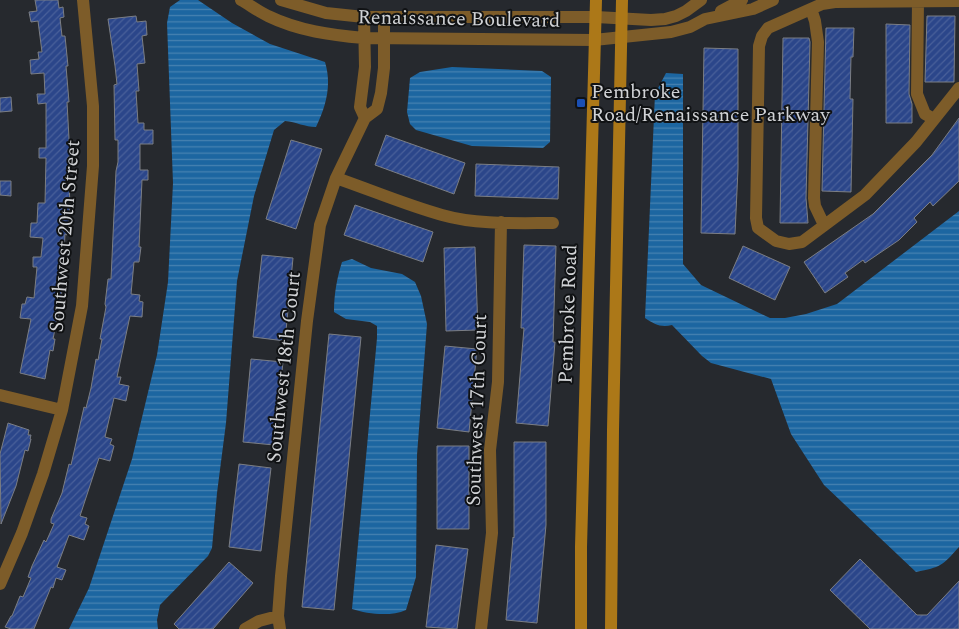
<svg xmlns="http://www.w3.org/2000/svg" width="959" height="629" viewBox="0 0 959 629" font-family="Spectral,serif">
	<defs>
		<pattern id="water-rules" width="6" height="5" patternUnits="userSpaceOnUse" patternTransform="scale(1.25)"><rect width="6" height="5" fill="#1c66a1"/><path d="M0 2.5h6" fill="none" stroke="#4782b1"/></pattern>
		<pattern id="building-hatch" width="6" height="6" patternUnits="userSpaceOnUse" patternTransform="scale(1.25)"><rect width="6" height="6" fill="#2b468a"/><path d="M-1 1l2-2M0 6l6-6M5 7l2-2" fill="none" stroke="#49609a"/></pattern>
	</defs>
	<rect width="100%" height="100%" fill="#26292e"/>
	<path fill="url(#water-rules)" d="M 180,0 L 198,0 L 232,23 L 270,44 L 325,62 C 332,85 326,106 316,127 C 305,127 296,122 285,121 L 274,130 L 254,196 L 237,281 L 226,423 L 217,493 L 212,548 L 208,556 L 160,605 L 157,620 L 158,629 L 69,629 L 89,588 L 132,459 L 157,355 L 168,282 L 173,183 L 167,23 L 170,7 Z
		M 452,67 L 542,71 L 551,77 L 550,142 L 543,148 L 472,146 L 416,130 L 410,124 L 407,112 L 410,78 L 420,72 Z
		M 666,73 L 683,74 L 683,264 L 701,285 L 770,318 L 785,318 L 806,314 L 837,304 L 959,211 L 959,547 C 942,566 941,567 916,572 L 824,485 L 791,434 L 771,379 L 711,363 L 702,356 L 672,325 C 661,328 654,324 645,318 L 655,94 Z
		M 352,259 L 371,268 L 402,274 L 415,282 L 421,296 L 427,324 L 417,455 L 416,577 L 406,610 C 390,617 368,614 352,609 L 377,338 L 377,326 L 370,322 L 346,319 L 334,312 C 334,294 337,278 342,262 Z"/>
	<path fill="url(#building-hatch)" stroke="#7b7e84" d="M 35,0 L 58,0 L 59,8 L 63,7 L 64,17 L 60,18 L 62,36 L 65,36 L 68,66 L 66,66 L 69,102 L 67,102 L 70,157 L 68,157 L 70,206 L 68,231 L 67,235 L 65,234 L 64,252 L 65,261 L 59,314 L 57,319 L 53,339 L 55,339 L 53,351 L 50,350 L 45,379 L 20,373 L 31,319 L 20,318 L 22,304 L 25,304 L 27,297 L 34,298 L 37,267 L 33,267 L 33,257 L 41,257 L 43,238 L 30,237 L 31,223 L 37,223 L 38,203 L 45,203 L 46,158 L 39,158 L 39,148 L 46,148 L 46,103 L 38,104 L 37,94 L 45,94 L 44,73 L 31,74 L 30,60 L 39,59 L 38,52 L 42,52 L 38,21 L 31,22 L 29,12 L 37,11 Z
		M 136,16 L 137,22 L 146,21 L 147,35 L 142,36 L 145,63 L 137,64 L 139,91 L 136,91 L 138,123 L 144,123 L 144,130 L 153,130 L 153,144 L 140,144 L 140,170 L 148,170 L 148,180 L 142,180 L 139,247 L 141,247 L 139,262 L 134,262 L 131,294 L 140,295 L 139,301 L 143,302 L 142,317 L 130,316 L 117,377 L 121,377 L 119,384 L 129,386 L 126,401 L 114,398 L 105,437 L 112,439 L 110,444 L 114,446 L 110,461 L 99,458 L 80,516 L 87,518 L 85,524 L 89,526 L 84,540 L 69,535 L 57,567 L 66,570 L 62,580 L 56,578 L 53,588 L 51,587 L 34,629 L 11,629 L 5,627 L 11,616 L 12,616 L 20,596 L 23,597 L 31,578 L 28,577 L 32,566 L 44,540 L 46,542 L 54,524 L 51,523 L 51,519 L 62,493 L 69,464 L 71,465 L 84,407 L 86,408 L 91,388 L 96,359 L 98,360 L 102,339 L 100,339 L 106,307 L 105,304 L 108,279 L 111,279 L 116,171 L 118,162 L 118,140 L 115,140 L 114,85 L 117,84 L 115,66 L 108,19 Z
		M 927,16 L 955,16 L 954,82 L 925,82 Z
		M 886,24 L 910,25 L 909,94 L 912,104 L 912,123 L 886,123 Z
		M 826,28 L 854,28 L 853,57 L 851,57 L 850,99 L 853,99 L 851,192 L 822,191 Z
		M 783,38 L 809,38 L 810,42 L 806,198 L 808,223 L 780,223 Z
		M 704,48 L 738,49 L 738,169 L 735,234 L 701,233 Z
		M 11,97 L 12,111 L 0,112 L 0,98 Z
		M 959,118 L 959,181 L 933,206 L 930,202 L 914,218 L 917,222 L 899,240 L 865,263 L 863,260 L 845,273 L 848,277 L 825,293 L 804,262 L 873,214 L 932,155 Z
		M 386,135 L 465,163 L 454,194 L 375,165 Z
		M 291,140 L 322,149 L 296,229 L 266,219 Z
		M 476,164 L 559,167 L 558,199 L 475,196 Z
		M 0,181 L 11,181 L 11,196 L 0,195 Z
		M 355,205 L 433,232 L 423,262 L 344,235 Z
		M 524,245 L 556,246 L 553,342 L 555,342 L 548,426 L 516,423 L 524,328 L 521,328 Z
		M 743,246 L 790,267 L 775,300 L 729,278 Z
		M 475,247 L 478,330 L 446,331 L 444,248 Z
		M 262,255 L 293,258 L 285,341 L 253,337 Z
		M 329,334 L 361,337 L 334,610 L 302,607 Z
		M 445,346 L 477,349 L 469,432 L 437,428 Z
		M 251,359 L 283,362 L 274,445 L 243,442 Z
		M 8,423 L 29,430 L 28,435 L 31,435 L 30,439 L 31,439 L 28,451 L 25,450 L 16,486 L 1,524 L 0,454 Z
		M 514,442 L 546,442 L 546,525 L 537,623 L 506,620 L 513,537 L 514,538 Z
		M 437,446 L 469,446 L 469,529 L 437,529 Z
		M 239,464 L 271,468 L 261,551 L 229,547 Z
		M 436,545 L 468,549 L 457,629 L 426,627 Z
		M 860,559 L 917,615 L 927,615 L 959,581 L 959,629 L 870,629 L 830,590 Z
		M 229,562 L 253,583 L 213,629 L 179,629 L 174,624 Z"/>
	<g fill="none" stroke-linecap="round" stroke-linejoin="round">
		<path stroke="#7d5c29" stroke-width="12" d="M 241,0 C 250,5 259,12 268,16 C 299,31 331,35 364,38 L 594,40 L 671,32 L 690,27 L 705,19 L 753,9 L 773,0
			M 281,0 L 326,13 L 364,17 L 596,17 L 651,20 L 665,19 L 676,16 L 686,11 L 701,0
			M 918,1 L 917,94 L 925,114 L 934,119
			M 959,1 L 835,2 L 822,4 L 768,28 L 762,36 L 759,46 L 756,218 L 758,228 L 776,241 L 789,244 L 802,242 L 865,195 L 916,142 L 959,88
			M 811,9 L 815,21 L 818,42 L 814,198 L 815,206 L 824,225
			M 721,11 L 742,0
			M 364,17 L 365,67 L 360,107 L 365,118
			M 336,178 C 371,190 406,205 442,215 C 477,225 517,223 553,223
			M 0,395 L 62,410
			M 0,584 L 22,533 L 43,474 L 62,410 L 82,306 L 93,166 L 93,106 L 83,0
			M 245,629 L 259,621 L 278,616
			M 280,629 L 278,616 L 281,576 L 307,321 L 320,225 L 336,178 L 365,118 L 377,109 L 381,93 L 384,68 L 384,17
			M 481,629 L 492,533 L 490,450 L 498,382 L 501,222"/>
		<path stroke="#ac7818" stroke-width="12" d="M 581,629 L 581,547 L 596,0
			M 611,629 L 613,430 L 622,0"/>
	</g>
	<rect fill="#1a4fb4" stroke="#101214" stroke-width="2" x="576" y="98" width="10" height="10" rx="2.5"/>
	<g text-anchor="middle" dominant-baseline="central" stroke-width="4" stroke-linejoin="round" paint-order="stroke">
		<g font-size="20" fill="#d0d2d5" stroke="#101214">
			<text transform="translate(459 19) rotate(1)">Renaissance Boulevard</text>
			<text transform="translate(65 236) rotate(-85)">Southwest 20th Street</text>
			<text transform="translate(568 314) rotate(-88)">Pembroke Road</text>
			<text transform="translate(284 367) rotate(-84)">Southwest 18th Court</text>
			<text transform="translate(477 410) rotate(-88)">Southwest 17th Court</text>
		</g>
		<g font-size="20" fill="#d0d2d5" stroke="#101214" text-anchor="start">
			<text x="591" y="92">Pembroke<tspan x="591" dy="23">Road/Renaissance Parkway</tspan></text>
		</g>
	</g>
</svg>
